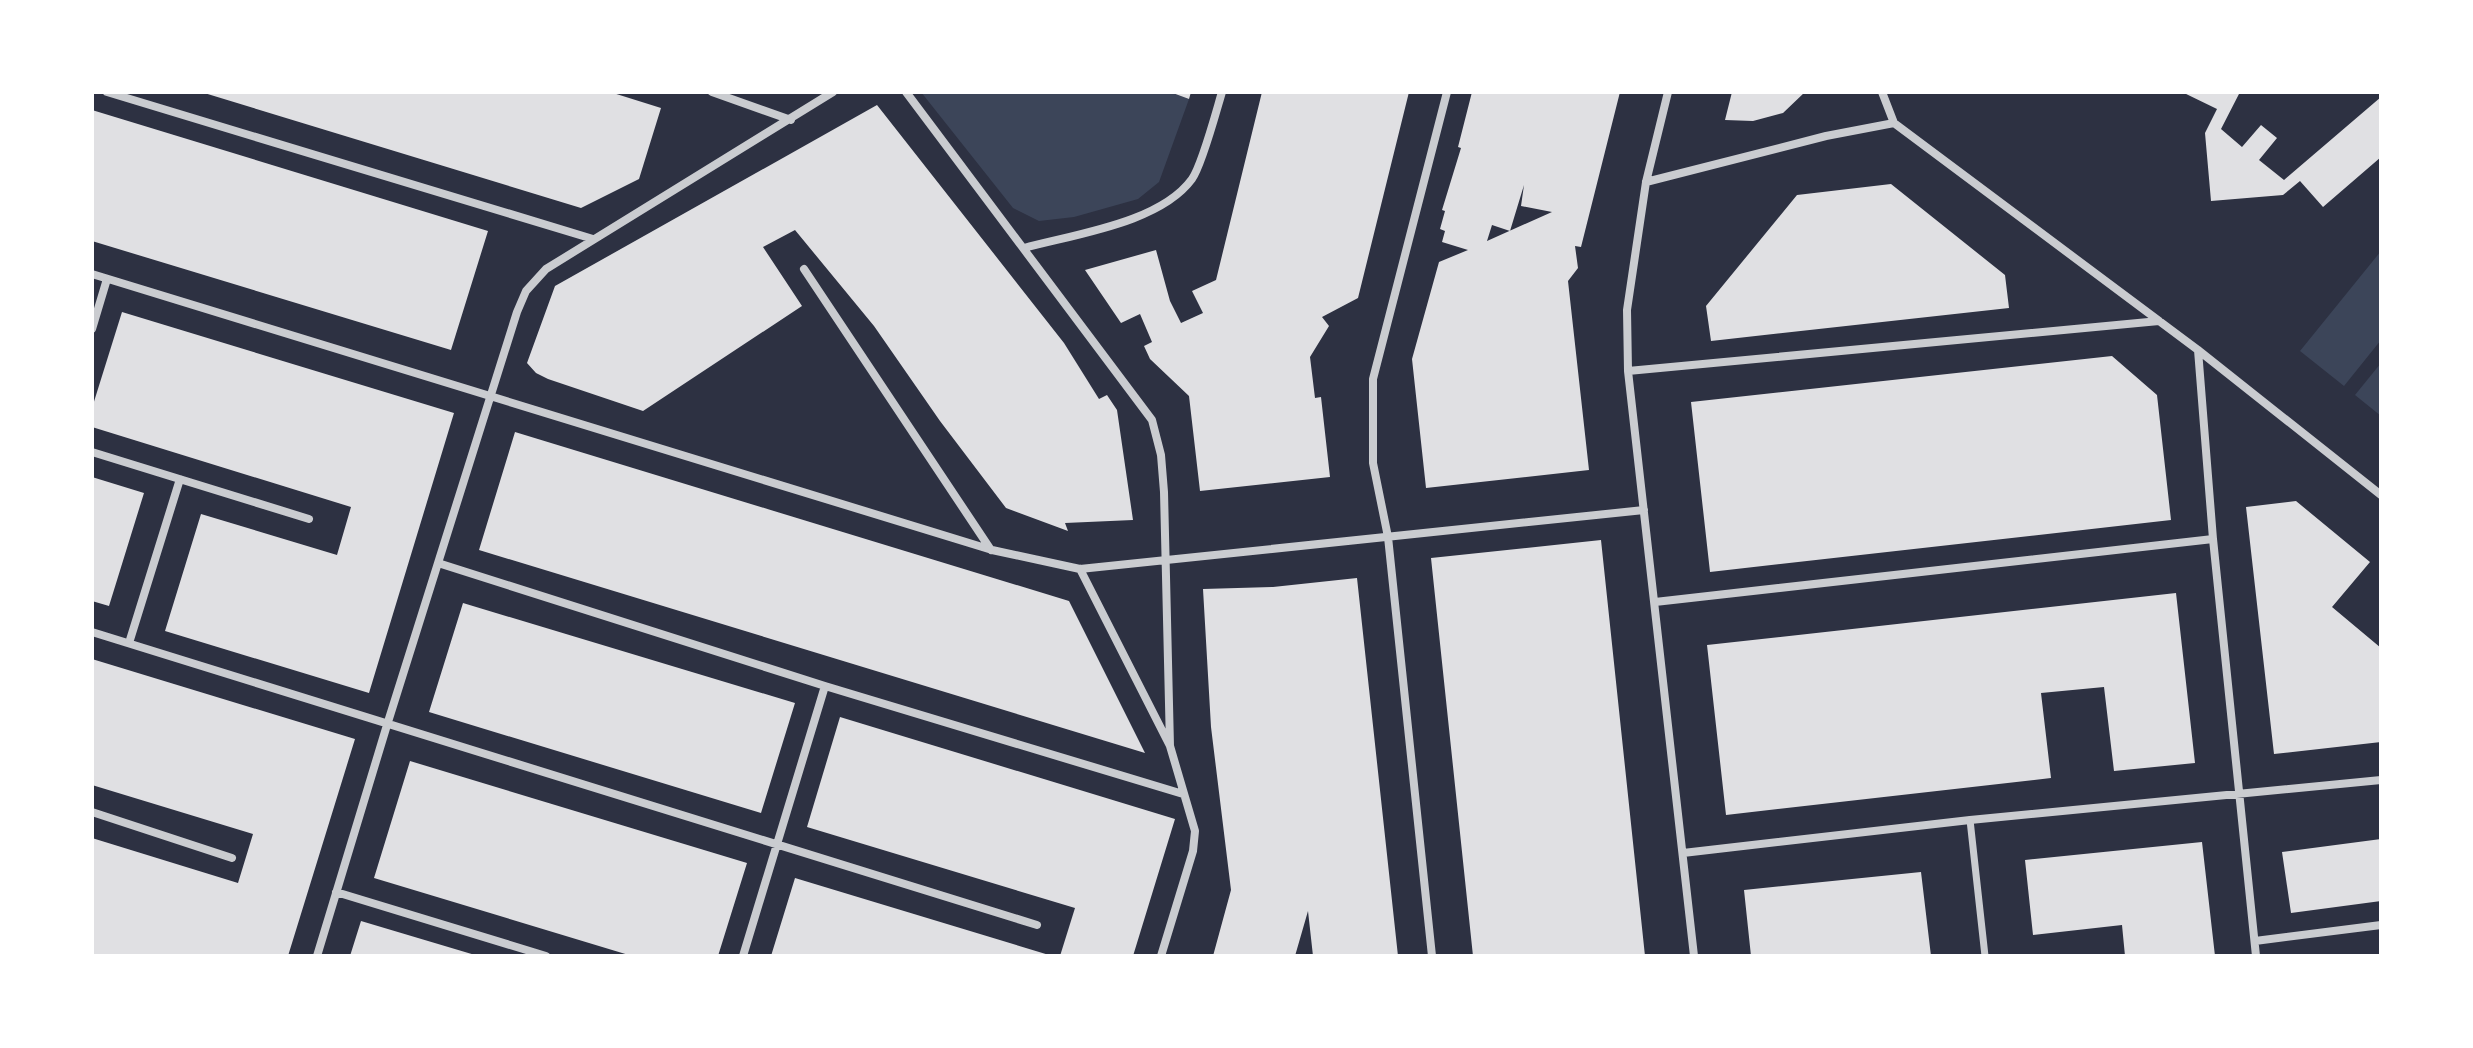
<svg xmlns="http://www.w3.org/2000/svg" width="2473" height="1048" viewBox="0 0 2473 1048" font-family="'Source Sans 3',sans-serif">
	<rect width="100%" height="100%" fill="#2d3142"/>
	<path fill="#3c4559" d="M 921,92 L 1169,92 L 1189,99 L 1159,182 L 1138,199 L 1074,217 L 1039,221 L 1013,208 Z
		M 2381,251 L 2381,340 L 2344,386 L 2300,351 Z
		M 2381,363 L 2381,416 L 2355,395 Z"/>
	<path fill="#e0e0e3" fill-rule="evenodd" d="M 201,92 L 610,92 L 661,108 L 639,179 L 581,208 Z
		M 1170,92 L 1191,92 L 1189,99 Z
		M 1262,92 L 1409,92 L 1358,298 L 1322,317 L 1329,326 L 1310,357 L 1315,398 L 1321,397 L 1330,477 L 1200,491 L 1189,396 L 1150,359 L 1144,346 L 1152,342 L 1140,314 L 1121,323 L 1085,270 L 1156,250 L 1170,301 L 1181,323 L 1203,313 L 1192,291 L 1216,280 Z
		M 1472,92 L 1620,92 L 1581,247 L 1575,246 L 1578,268 L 1568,281 L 1589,470 L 1426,488 L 1412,359 L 1439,262 L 1468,250 L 1442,242 L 1445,231 L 1440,229 L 1445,211 L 1442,210 L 1461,148 L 1458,147 ZM 1524,185 L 1521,206 L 1552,212 L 1487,241 L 1492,225 L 1510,231 Z
		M 1732,92 L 1805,92 L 1783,113 L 1753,121 L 1725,120 Z
		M 2182,92 L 2240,92 L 2221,129 L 2242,147 L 2261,125 L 2277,138 L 2259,160 L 2284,180 L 2381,97 L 2381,157 L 2323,207 L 2300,181 L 2283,195 L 2211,201 L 2205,133 L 2217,109 Z
		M 877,105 L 1064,343 L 1099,399 L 1107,395 L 1117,410 L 1133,520 L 1065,523 L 1068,531 L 1006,508 L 940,421 L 874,326 L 795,230 L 763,247 L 802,306 L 643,411 L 548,379 L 536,373 L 527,363 L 555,286 Z
		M 92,110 L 488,231 L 451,350 L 92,241 Z
		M 1891,184 L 2005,275 L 2009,308 L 1711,341 L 1706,306 L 1797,195 Z
		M 122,312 L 454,413 L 369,693 L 165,631 L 201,514 L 337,555 L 351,507 L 92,427 L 92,408 Z
		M 2112,356 L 2157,395 L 2171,520 L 1710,572 L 1691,402 Z
		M 515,432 L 1069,601 L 1145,753 L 479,550 Z
		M 92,477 L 144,493 L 109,606 L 92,601 Z
		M 2296,501 L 2370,562 L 2332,607 L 2381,648 L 2381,742 L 2274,754 L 2246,507 Z
		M 1601,540 L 1645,956 L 1473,956 L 1431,558 Z
		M 1357,578 L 1398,956 L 1313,956 L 1308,911 L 1295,956 L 1213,956 L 1231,890 L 1211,727 L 1203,589 L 1273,587 Z
		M 2176,593 L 2195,763 L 2114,771 L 2104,687 L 2041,693 L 2051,778 L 1726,815 L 1707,645 Z
		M 463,603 L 795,703 L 761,813 L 429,712 Z
		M 92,659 L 355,739 L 288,956 L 92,956 L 92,838 L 238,883 L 253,834 L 92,785 Z
		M 840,717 L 1175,819 L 1133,956 L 1060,956 L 1075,908 L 807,827 Z
		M 410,761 L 747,863 L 718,956 L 632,956 L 374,878 Z
		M 2381,839 L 2381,901 L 2291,913 L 2282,852 Z
		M 2202,842 L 2215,956 L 2125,956 L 2122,925 L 2033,935 L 2025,860 Z
		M 1921,872 L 1931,956 L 1751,956 L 1744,890 Z
		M 795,878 L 1049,955 L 1049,956 L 771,956 Z
		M 361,921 L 475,955 L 474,956 L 350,956 Z"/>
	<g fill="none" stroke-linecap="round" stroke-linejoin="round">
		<path stroke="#caccd0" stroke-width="7" d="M 1970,820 L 1985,956"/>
		<path stroke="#caccd0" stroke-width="8" d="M 107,92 L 593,239
			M 712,92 L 791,120
			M 906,92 L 1152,420 L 1161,455 L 1164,492 L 1170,746
			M 1668,92 L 1646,182 L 1627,310 L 1628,371 L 1694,956
			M 1882,92 L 1894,123
			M 1646,182 L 1826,136 L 1894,123 L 2198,350 L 2381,495
			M 1024,248 C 1075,234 1160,223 1192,179 C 1202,165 1216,112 1222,92
			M 804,269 L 991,550
			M 92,274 L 992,550 L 1080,569 L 1644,510
			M 92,329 L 107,279
			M 2198,350 L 2213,539 L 2256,956
			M 1628,371 L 2159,321
			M 92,452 L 309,519
			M 438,563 L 825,686 L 1183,794
			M 1080,569 L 1170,746 L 1195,831 L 1193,851 L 1161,956
			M 1655,602 L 2213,539
			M 92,632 L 1037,925
			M 129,643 L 180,479
			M 92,812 L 232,858
			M 1683,853 L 1970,820 L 2381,780
			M 336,892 L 546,956
			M 2255,941 L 2381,925
			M 317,956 L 387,725 L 517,312 L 526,291 L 546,269 L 833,92
			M 743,956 L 825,686
			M 1432,956 L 1388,537 L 1373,463 L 1373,379 L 1447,92"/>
	</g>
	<rect width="2473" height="1048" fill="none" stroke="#ffffff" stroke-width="188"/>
</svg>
